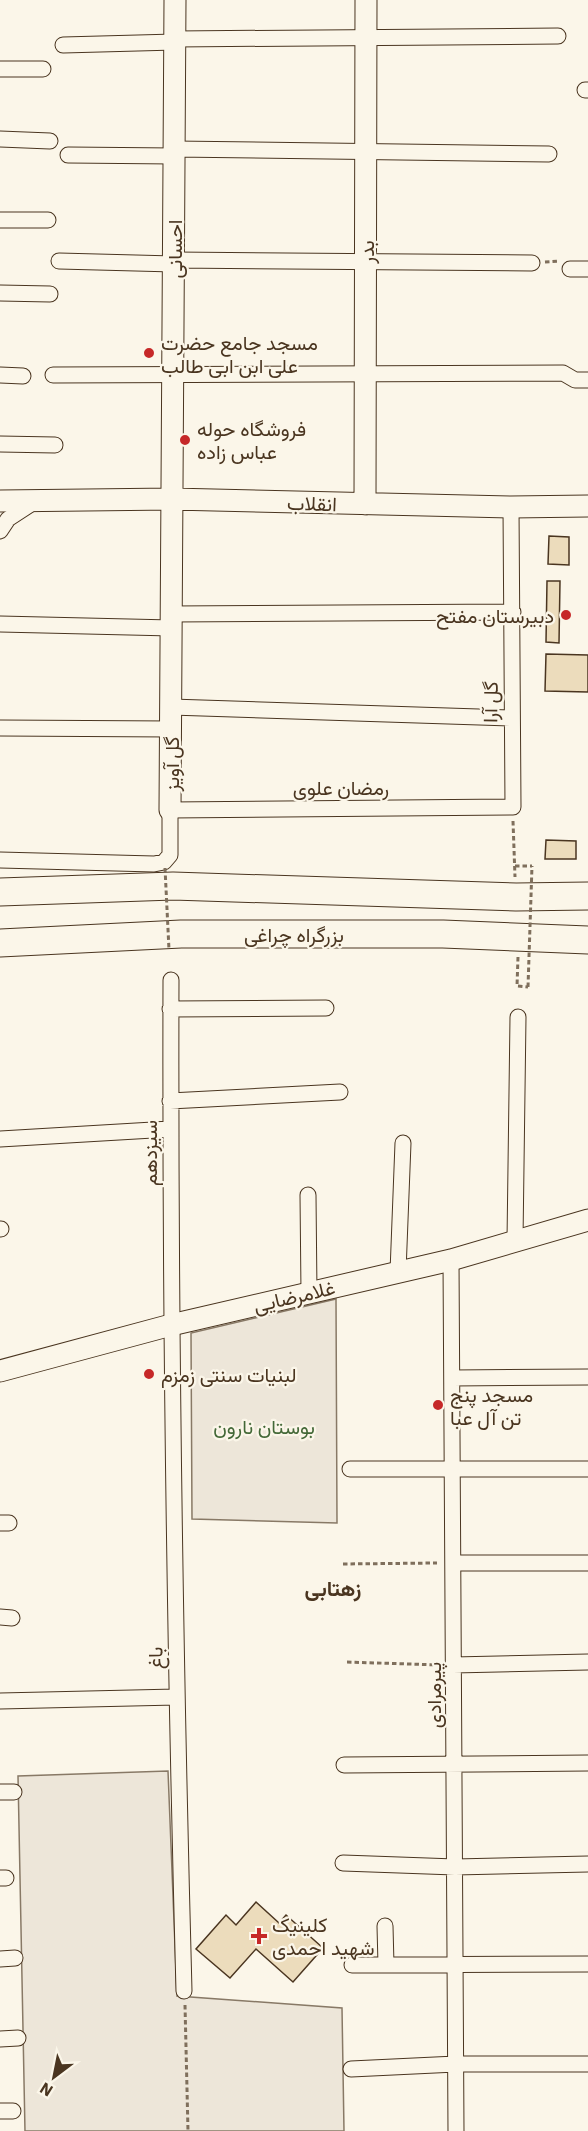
<svg xmlns="http://www.w3.org/2000/svg" width="588" height="2131" viewBox="0 0 588 2131" font-family="'IBM Plex Sans',Vazirmatn,sans-serif">
	<rect width="100%" height="100%" fill="#fbf6e9"/>
	<path fill="#ede6d9" stroke="#887966" stroke-width="1.5" d="M 336,1299 L 337,1523 L 192,1519 L 191,1333 Z
		M 168,1771 L 177,1996 L 342,2008 L 344,2131 L 25,2131 L 18,1776 Z"/>
	<path fill="#ecdcbc" stroke="#4a3520" stroke-width="1.5" d="M 549,536 L 569,537 L 569,565 L 548,564 Z
		M 547,581 L 560,581 L 559,643 L 546,642 Z
		M 546,654 L 588,655 L 588,692 L 545,691 Z
		M 546,840 L 576,841 L 576,859 L 545,859 Z
		M 256,1902 L 279,1923 L 286,1915 L 323,1948 L 293,1982 L 256,1949 L 230,1978 L 196,1949 L 226,1915 L 236,1925 Z"/>
	<g fill="none" stroke-linecap="round" stroke-linejoin="round">
		<defs>
			<path id="street" d="M 175,39 L 558,36
				M 63,45 L 175,42
				M 0,69 L 43,69
				M 585,90 L 588,90
				M 0,139 L 50,141
				M 174,149 L 549,154
				M 68,155 L 174,156
				M 0,220 L 48,220
				M 174,260 L 532,263
				M 59,261 L 174,264
				M 570,269 L 588,269
				M 0,293 L 50,294
				M 0,375 L 23,376
				M 53,375 L 563,373 L 575,380 L 588,380
				M 0,444 L 55,445
				M 0,531 L 8,519 L 37,500
				M 171,614 L 513,612
				M 0,624 L 172,628
				M 171,707 L 511,718
				M 0,728 L 171,729
				M 0,860 L 154,864 L 164,862 L 170,855 L 170,810 L 513,807 L 511,507
				M 171,980 C 170,1317 175,1654 184,1991
				M 170,1009 L 326,1008
				M 170,1101 L 340,1092
				M 0,1139 L 170,1129
				M 308,1195 L 309,1293
				M 0,1229 L 1,1229
				M 515,1240 L 518,1017
				M 451,1260 L 456,2131
				M 398,1272 L 403,1143
				M 452,1378 L 588,1377
				M 350,1469 L 588,1469
				M 0,1523 L 9,1523
				M 453,1563 L 588,1563
				M 0,1617 L 12,1618
				M 453,1665 L 588,1662
				M 0,1701 L 176,1697
				M 344,1765 L 588,1763
				M 0,1792 L 14,1792
				M 343,1863 L 455,1867 L 588,1864
				M 0,1878 L 6,1878
				M 385,1926 L 386,1965
				M 0,1959 L 15,1958
				M 352,1965 L 588,1964
				M 0,2039 L 18,2038
				M 351,2069 L 456,2064 L 588,2064
				M 0,2111 L 13,2111"/>
			<path id="secondary" d="M 0,501 L 172,499 L 511,507 L 588,506
				M 365,504 L 366,0
				M 170,810 L 175,0
				M 0,1371 L 171,1325 L 451,1260 L 588,1220"/>
			<path id="highway" d="M 0,892 L 173,886 L 516,897 L 588,896
				M 0,943 L 181,934 L 443,934 L 588,940"/>
		</defs>
		<use href="#street" stroke="#4a3520" stroke-width="17"/>
		<use href="#secondary" stroke="#4a3520" stroke-width="23"/>
		<use href="#highway" stroke="#4a3520" stroke-width="29"/>
		<path stroke="#7f6f5c" stroke-width="3" stroke-dasharray="4.5 3" stroke-linecap="butt" d="M 545,262 L 559,261
			M 513,821 L 515,877
			M 515,866 L 532,866
			M 518,957 L 517,986 L 528,987
			M 343,1564 L 437,1563
			M 347,1662 L 439,1665
			M 185,2005 L 188,2131"/>
		<use href="#street" stroke="#fbf6e9" stroke-width="15"/>
		<use href="#secondary" stroke="#fbf6e9" stroke-width="21"/>
		<use href="#highway" stroke="#fbf6e9" stroke-width="27"/>
		<path stroke="#7f6f5c" stroke-width="3" stroke-dasharray="4.5 3" stroke-linecap="butt" d="M 165,868 L 169,950
			M 528,987 L 532,866"/>
	</g>
	<g fill="#c62828" stroke="#fbf6e9" stroke-width="2">
		<circle cx="149" cy="353" r="6"/>
		<circle cx="185" cy="440" r="6"/>
		<circle cx="566" cy="615" r="6"/>
		<circle cx="149" cy="1374" r="6"/>
		<circle cx="438" cy="1405" r="6"/>
		<path d="M256 1927h6v6h6v6h-6v6h-6v-6h-6v-6h6z"/>
	</g>
	<g text-anchor="middle" dominant-baseline="central" stroke-width="4.5" stroke-linejoin="round" paint-order="stroke">
		<g font-size="20" fill="#4a3520" stroke="#fbf6e9">
			<text transform="translate(174 249) rotate(-90)">احسانی</text>
			<text transform="translate(366 252) rotate(-90)">بدر</text>
			<text transform="translate(312 503) rotate(2)">انقلاب</text>
			<text transform="translate(490 702) rotate(-89)">گل آرا</text>
			<text transform="translate(171 764) rotate(-90)">گل آویز</text>
			<text x="341" y="787">رمضان علوی</text>
			<text x="294" y="934">بزرگراه چراغی</text>
			<text transform="translate(149 1153) rotate(-90)">سیزدهم</text>
			<text transform="translate(294 1296) rotate(-13)">غلامرضایی</text>
			<text transform="translate(155 1658) rotate(-91)">باغ</text>
			<text transform="translate(433 1695) rotate(-90)">پیرمرادی</text>
		</g>
		<g font-size="20" fill="#4a3520" stroke="#fbf6e9" text-anchor="start">
			<text x="161" y="342">مسجد جامع حضرت<tspan x="161" dy="23">علی ابن ابی طالب</tspan></text>
			<text x="197" y="428">فروشگاه حوله<tspan x="197" dy="23">عباس زاده</tspan></text>
			<text x="554" y="615" text-anchor="end">دبیرستان مفتح</text>
			<text x="161" y="1374">لبنیات سنتی زمزم</text>
			<text x="450" y="1394">مسجد پنج<tspan x="450" dy="23">تن آل عبا</tspan></text>
			<text x="272" y="1924">کلینیک<tspan x="272" dy="23">شهید احمدی</tspan></text>
		</g>
		<g font-size="20" fill="#436837" stroke="#fbf6e9">
			<text x="264" y="1426">بوستان نارون</text>
		</g>
		<g font-size="21" font-weight="bold" fill="#4a3520" stroke="#fbf6e9">
			<text x="333" y="1588">زهتابی</text>
		</g>
	</g>
	<g transform="translate(54 2077) rotate(212)" stroke="#fbf6e9" stroke-width="4.5" paint-order="stroke">
	<path d="M0-4.5L10 22L0 15L-10 22Z" fill="#4a3520"/>
	<text y="-9" font-size="16" font-weight="bold" text-anchor="middle" fill="#4a3520">N</text>
	</g>
</svg>
